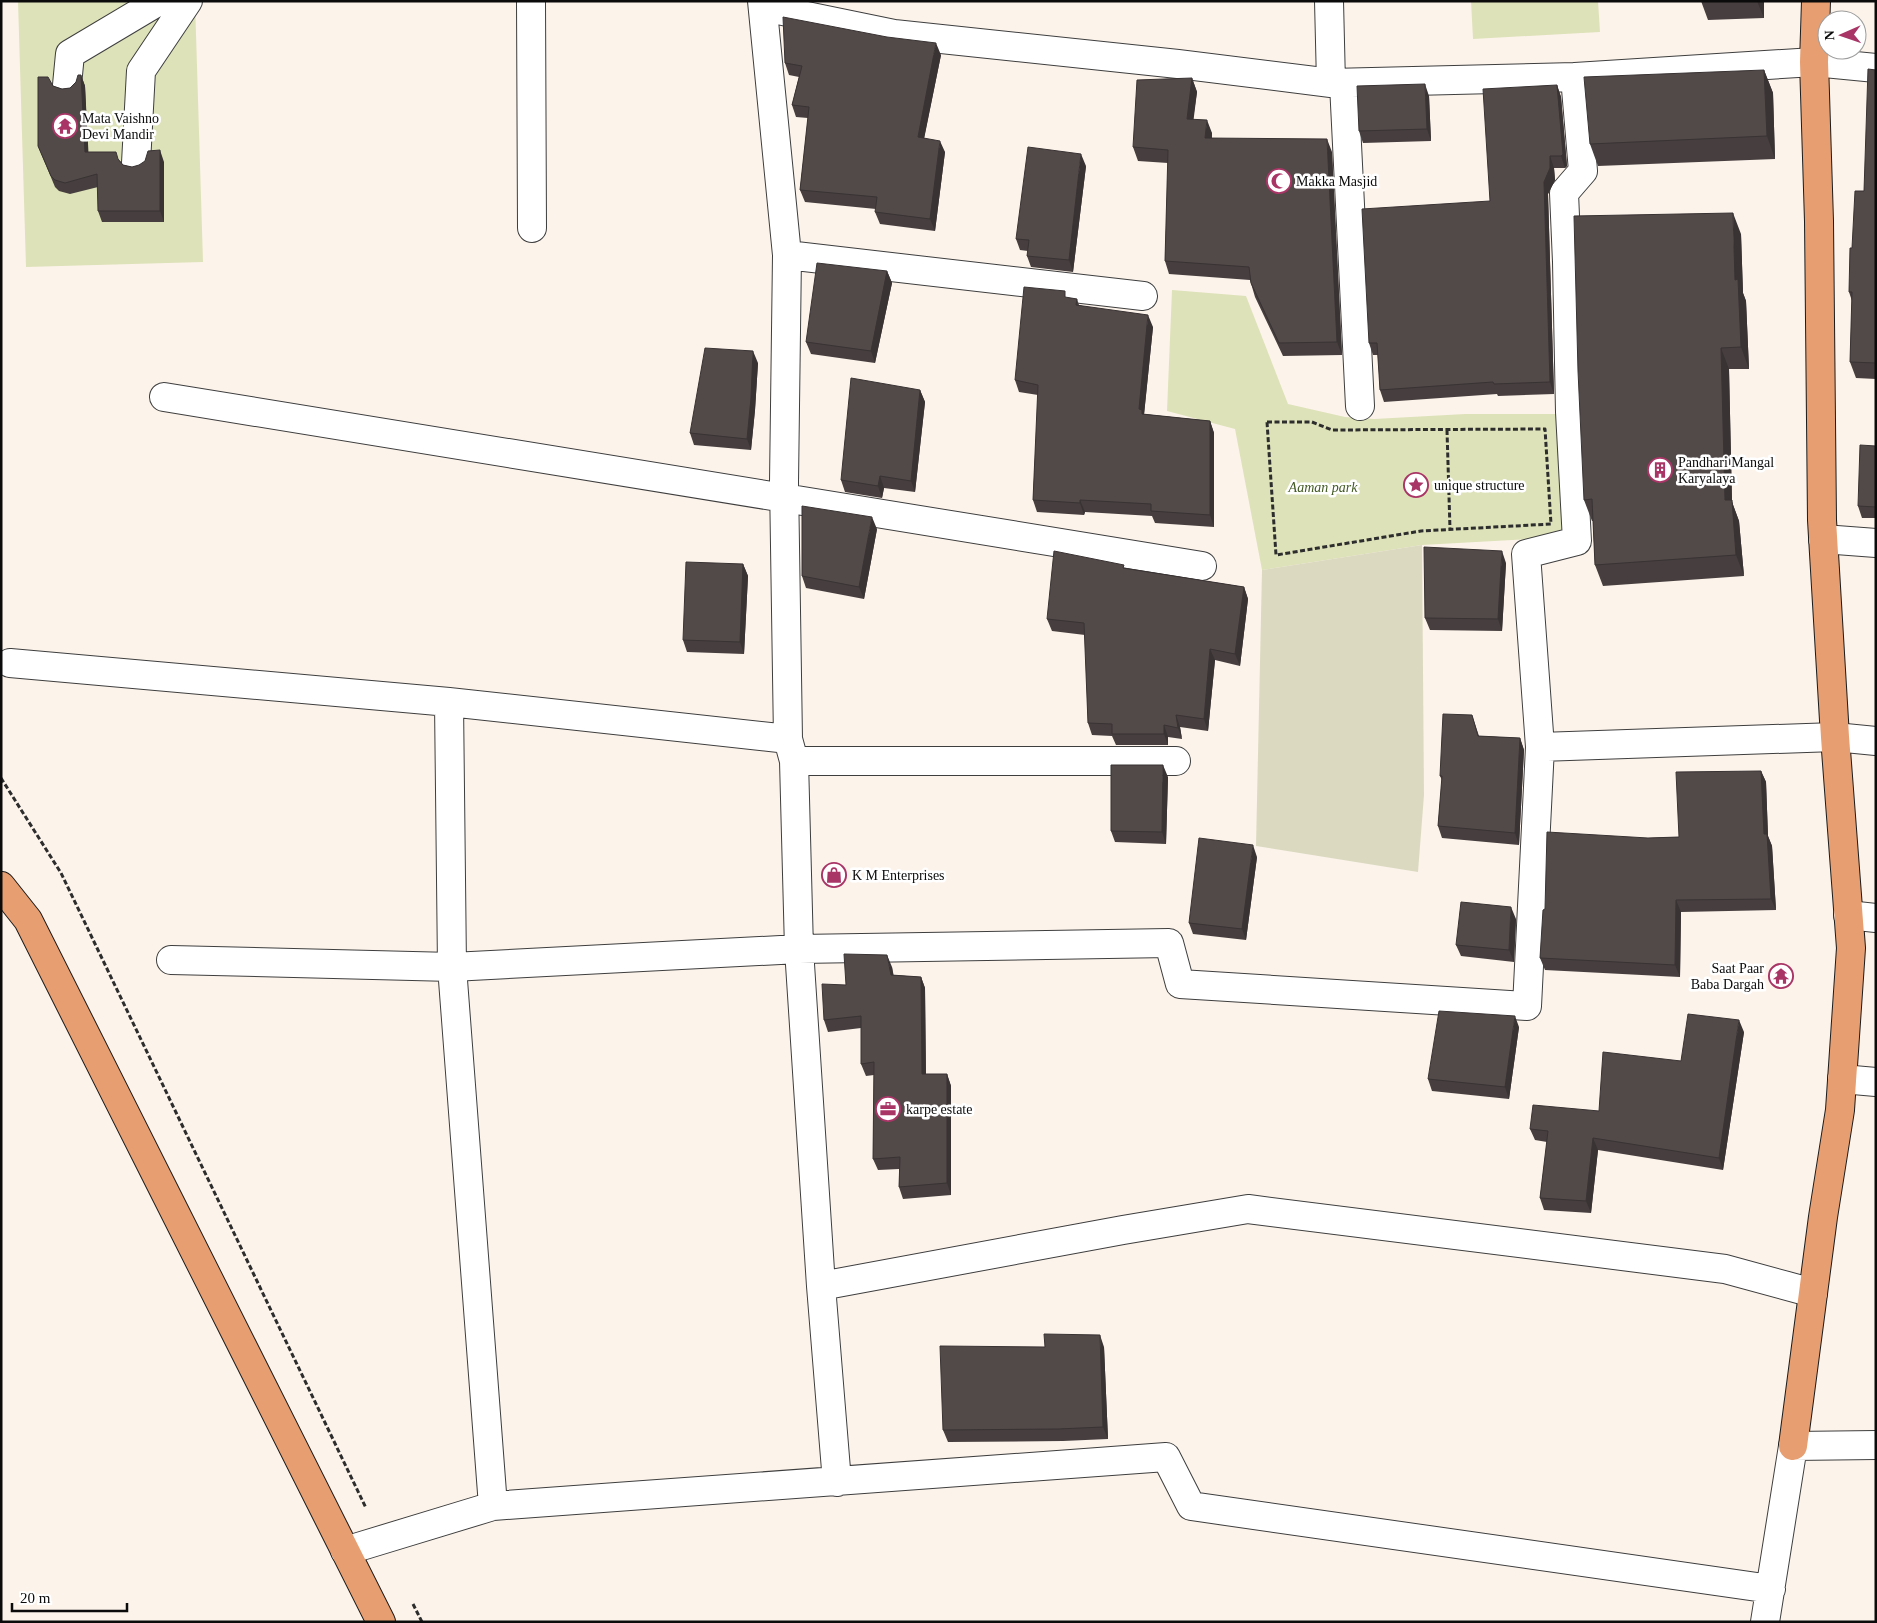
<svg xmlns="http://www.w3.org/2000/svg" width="1877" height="1623" viewBox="0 0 1877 1623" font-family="'Times New Roman',serif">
	<rect width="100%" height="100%" fill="#fcf3eb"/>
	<path fill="#dee2b9" d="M 18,1 L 195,1 L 203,262 L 26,267 Z
		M 1471,1 L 1598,1 L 1600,32 L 1473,39 Z
		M 1172,290 L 1246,296 L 1288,404 L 1345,417 L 1374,419 L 1465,414 L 1563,414 L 1567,537 L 1422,545 L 1262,570 L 1235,429 L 1167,411 Z"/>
	<path fill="#dbdac0" d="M 1422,545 L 1424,795 L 1418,872 L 1256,846 L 1262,570 Z"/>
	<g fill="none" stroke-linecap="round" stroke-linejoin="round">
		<defs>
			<path id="minor" d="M 531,1 L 532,228
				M 762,1 L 787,255 L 784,482 L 788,739 L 794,761 L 799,949 L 821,1286 L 837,1482
				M 1329,1 L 1331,83
				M 763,7 L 894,34 L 1178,64 L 1331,83 L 1575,77 L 1814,62 L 1876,68
				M 1344,84 L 1360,406
				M 67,85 L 70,54 L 159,1
				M 136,163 L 141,71 L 188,1
				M 787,255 L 1143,296
				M 164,397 L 1202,566
				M 1823,539 L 1876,543
				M 10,663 L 449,702 L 788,739
				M 449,702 L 452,967 L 493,1506
				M 1540,747 L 1835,737 L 1876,741
				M 794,761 L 1176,761
				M 1848,915 L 1876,918
				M 171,960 L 452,967 L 799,949 L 1169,943 L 1180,984 L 1527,1006 L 1540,747 L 1526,554 L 1577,541 L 1570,412 L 1567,262 L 1564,193 L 1583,171 L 1575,77
				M 1842,1079 L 1876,1082
				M 821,1286 L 1123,1230 L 1248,1209 L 1725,1269 L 1813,1293
				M 345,1551 L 493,1506 L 1166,1457 L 1191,1506 L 1771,1589
				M 1765,1622 L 1793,1446 L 1876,1445"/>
			<path id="major" d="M 1,886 L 28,920 L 381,1622
				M 1793,1446 L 1823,1217 L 1840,1110 L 1851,948 L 1835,737 L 1822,520 L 1819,221 L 1814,62 L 1816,1"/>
		</defs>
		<use href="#minor" stroke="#3e3e3e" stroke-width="30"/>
		<use href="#major" stroke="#1c1c1c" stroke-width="30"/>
		<path stroke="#2d2d2d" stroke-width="3" stroke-dasharray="5 2.5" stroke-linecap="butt" d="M 1267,422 L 1312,422 L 1332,430 L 1545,429 L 1551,524 L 1421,531 L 1276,555 Z
			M 1447,430 L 1450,529
			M 1,778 L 61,873 L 366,1508
			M 413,1604 L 422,1622"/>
		<use href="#minor" stroke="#fff" stroke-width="28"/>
		<use href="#major" stroke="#e79e71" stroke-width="28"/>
	</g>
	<path fill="#473f3f" d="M 1701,1 L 1764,1 L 1764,18 L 1708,20 Z
		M 941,55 L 924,138 L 945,152 L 935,231 L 880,224 L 875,212 L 876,209 L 805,202 L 800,190 L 808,118 L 796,117 L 792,105 L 799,77 L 789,75 L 785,63 Z
		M 1764,70 L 1773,93 L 1775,159 L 1598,166 L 1590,144 Z
		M 1876,70 L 1876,379 L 1856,378 L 1850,362 L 1852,301 L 1849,292 L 1852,248 L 1864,191 Z
		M 81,75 L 85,86 L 88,152 L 120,161 L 123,165 L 132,167 L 164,162 L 164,222 L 102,222 L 98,211 L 98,187 L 70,194 L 59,191 L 55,187 L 38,146 L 53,86 L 62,89 L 70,88 L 76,82 Z
		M 1192,78 L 1197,92 L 1193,119 L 1212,133 L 1212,138 L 1332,152 L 1342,355 L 1283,356 L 1255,297 L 1250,280 L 1169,274 L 1165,261 L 1168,163 L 1138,161 L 1133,147 Z
		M 1557,85 L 1561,97 L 1567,166 L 1565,168 L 1554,168 L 1555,180 L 1548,194 L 1554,394 L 1498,396 L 1497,394 L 1384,402 L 1380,390 L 1378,355 L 1373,355 L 1369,343 L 1490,201 Z
		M 1429,96 L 1431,141 L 1363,143 L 1359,131 Z
		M 1086,166 L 1073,272 L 1031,267 L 1027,256 L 1028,251 L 1020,250 L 1016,239 Z
		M 1741,234 L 1743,293 L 1746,301 L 1749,369 L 1729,369 L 1732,502 L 1739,521 L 1744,576 L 1603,586 L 1595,565 L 1593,521 L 1592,521 L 1584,500 Z
		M 887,271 L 892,283 L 875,363 L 811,354 L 806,342 Z
		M 1068,298 L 1077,299 L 1079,305 L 1153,327 L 1144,414 L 1210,421 L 1214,433 L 1214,527 L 1155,523 L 1152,516 L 1085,512 L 1084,515 L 1037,512 L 1033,500 L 1038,395 L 1019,392 L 1015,380 Z
		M 758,363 L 755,410 L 751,450 L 694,445 L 690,433 Z
		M 920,390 L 925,402 L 915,492 L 884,488 L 882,498 L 845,492 L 841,480 Z
		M 1876,446 L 1876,518 L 1862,518 L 1858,506 Z
		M 877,529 L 864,599 L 806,588 L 802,576 Z
		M 1506,563 L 1502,631 L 1430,630 L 1425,618 Z
		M 743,564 L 748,576 L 744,654 L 687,652 L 683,640 Z
		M 1124,568 L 1244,587 L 1248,599 L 1240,666 L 1215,660 L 1208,731 L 1180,727 L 1182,739 L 1168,737 L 1168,745 L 1116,745 L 1112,736 L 1092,735 L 1088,723 L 1085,635 L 1052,631 L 1047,619 Z
		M 1472,715 L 1479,736 L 1520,738 L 1524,750 L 1519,845 L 1442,838 L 1438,826 L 1442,780 L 1440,776 Z
		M 1761,771 L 1766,782 L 1768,836 L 1772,846 L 1776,910 L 1681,912 L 1680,977 L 1545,970 L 1540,958 L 1545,909 L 1648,838 L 1679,837 Z
		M 1168,777 L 1166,844 L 1115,842 L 1111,831 Z
		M 1257,857 L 1246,940 L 1193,934 L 1189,923 Z
		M 1516,919 L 1514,962 L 1461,956 L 1456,945 Z
		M 892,967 L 893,975 L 921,977 L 925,988 L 926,1074 L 947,1074 L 951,1086 L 951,1195 L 903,1199 L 899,1187 L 899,1169 L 878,1170 L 873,1159 L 874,1075 L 866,1076 L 861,1064 L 861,1028 L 828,1032 L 824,1020 L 846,985 Z
		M 1519,1027 L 1509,1099 L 1432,1091 L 1428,1079 Z
		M 1744,1032 L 1723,1170 L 1598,1150 L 1591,1213 L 1544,1210 L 1540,1198 L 1547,1142 L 1535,1140 L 1530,1129 L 1599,1111 L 1681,1061 Z
		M 1104,1347 L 1108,1439 L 1063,1441 L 948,1442 L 943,1430 Z"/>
	<path fill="#393333" d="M 1757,1 L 1764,1 L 1764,18 Z
		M 936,43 L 941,55 L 922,149 L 918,137 Z
		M 1764,70 L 1773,93 L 1775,159 L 1767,136 Z
		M 81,75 L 85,86 L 89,163 L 85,152 Z
		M 1192,78 L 1197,92 L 1192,132 L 1187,119 Z
		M 1425,84 L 1429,96 L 1431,141 L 1427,129 Z
		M 1557,85 L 1561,97 L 1567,166 L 1565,168 L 1561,156 Z
		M 1207,120 L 1212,133 L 1210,151 L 1205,138 Z
		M 1327,139 L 1332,152 L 1342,355 L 1337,342 Z
		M 940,141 L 945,152 L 935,231 L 930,219 Z
		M 160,150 L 164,162 L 164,222 L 160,211 Z
		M 1081,154 L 1086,166 L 1073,272 L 1069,260 Z
		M 1550,156 L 1554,168 L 1555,180 L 1548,194 L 1554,394 L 1550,382 L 1544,182 Z
		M 1733,213 L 1741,234 L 1743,293 L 1746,301 L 1749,369 L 1741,347 L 1735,280 Z
		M 887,271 L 892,283 L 875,363 L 871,351 Z
		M 1148,315 L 1153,327 L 1144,415 L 1147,422 L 1139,409 Z
		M 1721,348 L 1729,369 L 1732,502 L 1739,521 L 1744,576 L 1736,555 L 1725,500 Z
		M 753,351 L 758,363 L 755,410 L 751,450 L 747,439 Z
		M 920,390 L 925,402 L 915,492 L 911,481 Z
		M 1210,421 L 1214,433 L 1214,527 L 1210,515 Z
		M 880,476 L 884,488 L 882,498 L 878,486 Z
		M 1080,500 L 1085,512 L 1084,515 L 1080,503 Z
		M 872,517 L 877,529 L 864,599 L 859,587 Z
		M 1502,551 L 1506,563 L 1502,631 L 1498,619 Z
		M 743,564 L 748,576 L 744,654 L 740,642 Z
		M 1244,587 L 1248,599 L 1240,666 L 1235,654 Z
		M 1210,649 L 1215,660 L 1208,731 L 1204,719 Z
		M 1176,715 L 1180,727 L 1182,739 L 1178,728 Z
		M 1164,725 L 1168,737 L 1168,745 L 1164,734 Z
		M 1520,738 L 1524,750 L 1519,845 L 1515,833 Z
		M 1163,765 L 1168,777 L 1166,844 L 1162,832 Z
		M 1761,771 L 1766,782 L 1768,836 L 1772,846 L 1776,910 L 1771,899 L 1764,834 Z
		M 1253,845 L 1257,857 L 1246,940 L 1242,929 Z
		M 1676,900 L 1681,912 L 1680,977 L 1675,965 Z
		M 1511,907 L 1516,919 L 1514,962 L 1509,950 Z
		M 887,955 L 892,967 L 896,987 L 891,975 Z
		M 921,977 L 925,988 L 926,1086 L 922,1074 Z
		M 1515,1016 L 1519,1027 L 1509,1099 L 1505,1087 Z
		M 1739,1020 L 1744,1032 L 1723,1170 L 1719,1158 Z
		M 947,1074 L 951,1086 L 951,1195 L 947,1183 Z
		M 1593,1138 L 1598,1150 L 1591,1213 L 1586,1201 Z
		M 1100,1335 L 1104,1347 L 1108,1439 L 1103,1427 Z"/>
	<path fill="#524949" stroke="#393333" d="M 783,17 L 887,37 L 936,43 L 918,137 L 940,141 L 930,219 L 875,212 L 877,197 L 800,190 L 809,107 L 792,105 L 802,66 L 785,63 Z
		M 1868,69 L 1876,70 L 1876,363 L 1850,362 L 1852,292 L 1849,292 L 1850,248 L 1852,248 L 1855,191 L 1864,191 Z
		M 1764,70 L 1767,136 L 1590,144 L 1584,77 Z
		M 78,75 L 81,75 L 85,152 L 116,152 L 118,159 L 123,165 L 132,167 L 139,165 L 145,161 L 148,151 L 160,150 L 160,211 L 98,211 L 97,174 L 65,183 L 55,180 L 51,176 L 38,146 L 38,77 L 48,77 L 53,86 L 62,89 L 70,88 L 76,82 Z
		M 1192,78 L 1187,119 L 1207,120 L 1205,138 L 1327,139 L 1337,342 L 1279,343 L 1251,283 L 1249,267 L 1165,261 L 1168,150 L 1133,147 L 1137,80 Z
		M 1425,84 L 1427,129 L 1359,131 L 1357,86 Z
		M 1557,85 L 1563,154 L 1561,156 L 1550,156 L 1550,168 L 1544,182 L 1550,382 L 1494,384 L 1493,382 L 1380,390 L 1377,343 L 1369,343 L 1362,209 L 1490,201 L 1483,89 Z
		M 1028,147 L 1081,154 L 1069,260 L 1027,256 L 1029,240 L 1016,239 Z
		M 1733,213 L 1735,280 L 1738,279 L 1741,347 L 1721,348 L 1725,500 L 1732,500 L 1736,555 L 1595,565 L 1592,499 L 1584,500 L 1578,371 L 1574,216 Z
		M 817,263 L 887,271 L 871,351 L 806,342 Z
		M 1024,287 L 1065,291 L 1065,297 L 1077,299 L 1076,305 L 1148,315 L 1139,409 L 1142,410 L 1142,414 L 1210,421 L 1210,515 L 1151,511 L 1151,504 L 1080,500 L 1080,503 L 1033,500 L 1038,385 L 1015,380 Z
		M 705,348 L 753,351 L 751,398 L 747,439 L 690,433 Z
		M 851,378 L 920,390 L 911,481 L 880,476 L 878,486 L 841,480 Z
		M 1860,445 L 1876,446 L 1876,507 L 1858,506 Z
		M 802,506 L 872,517 L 859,587 L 802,576 Z
		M 1424,547 L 1502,551 L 1498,619 L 1425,618 Z
		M 1054,551 L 1124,565 L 1123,568 L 1244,587 L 1235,654 L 1210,649 L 1204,719 L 1176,715 L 1178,728 L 1164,725 L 1164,734 L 1112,734 L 1112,724 L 1088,723 L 1084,623 L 1047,619 Z
		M 686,562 L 743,564 L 740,642 L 683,640 Z
		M 1443,714 L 1472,715 L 1478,736 L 1520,738 L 1515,833 L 1438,826 L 1442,776 L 1440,776 Z
		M 1111,765 L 1163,765 L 1162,832 L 1111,831 Z
		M 1761,771 L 1764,834 L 1767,834 L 1771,899 L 1676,900 L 1675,965 L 1540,958 L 1543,910 L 1545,909 L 1547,832 L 1648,838 L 1679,837 L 1676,772 Z
		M 1199,838 L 1253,845 L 1242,929 L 1189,923 Z
		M 1461,902 L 1511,907 L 1509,950 L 1456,945 Z
		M 844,954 L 887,955 L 891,975 L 921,977 L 922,1074 L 947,1074 L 947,1183 L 899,1187 L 900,1157 L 873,1159 L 874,1062 L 861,1064 L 861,1016 L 824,1020 L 822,984 L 846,985 Z
		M 1439,1011 L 1515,1016 L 1505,1087 L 1428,1079 Z
		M 1688,1014 L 1739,1020 L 1719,1158 L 1593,1138 L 1586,1201 L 1540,1198 L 1548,1131 L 1530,1129 L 1533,1105 L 1599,1111 L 1603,1052 L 1681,1061 Z
		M 1044,1334 L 1100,1335 L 1103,1427 L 1058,1429 L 943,1430 L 940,1346 L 1045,1347 Z"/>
	<defs>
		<symbol id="temple-ring" viewBox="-11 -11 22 22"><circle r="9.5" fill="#fff" stroke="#a93566" stroke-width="1.5"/><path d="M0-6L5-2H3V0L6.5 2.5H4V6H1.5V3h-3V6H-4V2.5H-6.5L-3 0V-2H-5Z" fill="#a93566"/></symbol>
		<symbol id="mosque-ring" viewBox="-11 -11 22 22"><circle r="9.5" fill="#fff" stroke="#a93566" stroke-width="1.5"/><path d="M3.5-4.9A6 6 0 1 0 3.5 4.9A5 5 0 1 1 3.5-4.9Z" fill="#a93566"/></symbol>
		<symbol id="building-ring" viewBox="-11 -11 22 22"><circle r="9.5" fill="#fff" stroke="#a93566" stroke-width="1.5"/><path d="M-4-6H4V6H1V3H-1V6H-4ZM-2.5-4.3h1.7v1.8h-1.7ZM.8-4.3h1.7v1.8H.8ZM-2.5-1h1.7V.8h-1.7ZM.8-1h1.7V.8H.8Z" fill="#a93566"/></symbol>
		<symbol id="sight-ring" viewBox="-11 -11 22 22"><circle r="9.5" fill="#fff" stroke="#a93566" stroke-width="1.5"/><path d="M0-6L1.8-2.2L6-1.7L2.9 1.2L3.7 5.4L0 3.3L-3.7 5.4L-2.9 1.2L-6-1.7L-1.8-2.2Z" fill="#a93566"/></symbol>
		<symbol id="shop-ring" viewBox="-11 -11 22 22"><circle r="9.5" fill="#fff" stroke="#a93566" stroke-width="1.5"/><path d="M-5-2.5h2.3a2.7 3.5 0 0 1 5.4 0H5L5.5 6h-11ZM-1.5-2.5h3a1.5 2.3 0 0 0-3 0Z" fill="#a93566"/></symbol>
		<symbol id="office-ring" viewBox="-11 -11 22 22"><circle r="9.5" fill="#fff" stroke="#a93566" stroke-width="1.5"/><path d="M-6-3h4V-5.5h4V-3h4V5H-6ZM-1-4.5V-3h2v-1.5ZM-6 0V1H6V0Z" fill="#a93566"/></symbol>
	</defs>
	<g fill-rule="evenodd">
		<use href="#temple-ring" x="51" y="112" width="28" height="28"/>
		<use href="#mosque-ring" x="1265" y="167" width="28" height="28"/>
		<use href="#building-ring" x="1646" y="456" width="28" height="28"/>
		<use href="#sight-ring" x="1402" y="471" width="28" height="28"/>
		<use href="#shop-ring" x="820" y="861" width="28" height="28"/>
		<use href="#temple-ring" x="1767" y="962" width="28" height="28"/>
		<use href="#office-ring" x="874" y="1095" width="28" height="28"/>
	</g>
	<g text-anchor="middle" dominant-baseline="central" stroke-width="5" stroke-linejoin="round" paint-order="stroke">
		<g font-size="14" fill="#0b0b0b" stroke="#fff" text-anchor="start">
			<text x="82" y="118">Mata Vaishno<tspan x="82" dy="16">Devi Mandir</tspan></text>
			<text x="1296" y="181">Makka Masjid</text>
			<text x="1678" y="462">Pandhari Mangal<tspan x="1678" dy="16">Karyalaya</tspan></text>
			<text x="1434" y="485">unique structure</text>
			<text x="852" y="875">K M Enterprises</text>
			<text x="1764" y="968" text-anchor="end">Saat Paar<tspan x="1764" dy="16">Baba Dargah</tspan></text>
			<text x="906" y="1109">karpe estate</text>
		</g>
		<g font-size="14" font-style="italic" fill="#435a24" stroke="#fff">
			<text x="1323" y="487">Aaman park</text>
		</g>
	</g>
	<rect width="1877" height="1623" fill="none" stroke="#0b0b0b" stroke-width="5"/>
	<g transform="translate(1842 35) rotate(268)"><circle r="24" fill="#ffffff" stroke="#9d9d9d"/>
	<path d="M0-4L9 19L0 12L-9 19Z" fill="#a93566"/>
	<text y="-8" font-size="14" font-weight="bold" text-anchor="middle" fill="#0b0b0b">N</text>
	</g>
	<path d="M12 1603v8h115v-8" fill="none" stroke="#0b0b0b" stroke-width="2.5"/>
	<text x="20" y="1603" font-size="15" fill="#0b0b0b" stroke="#ffffff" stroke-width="4" paint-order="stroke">20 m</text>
</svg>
